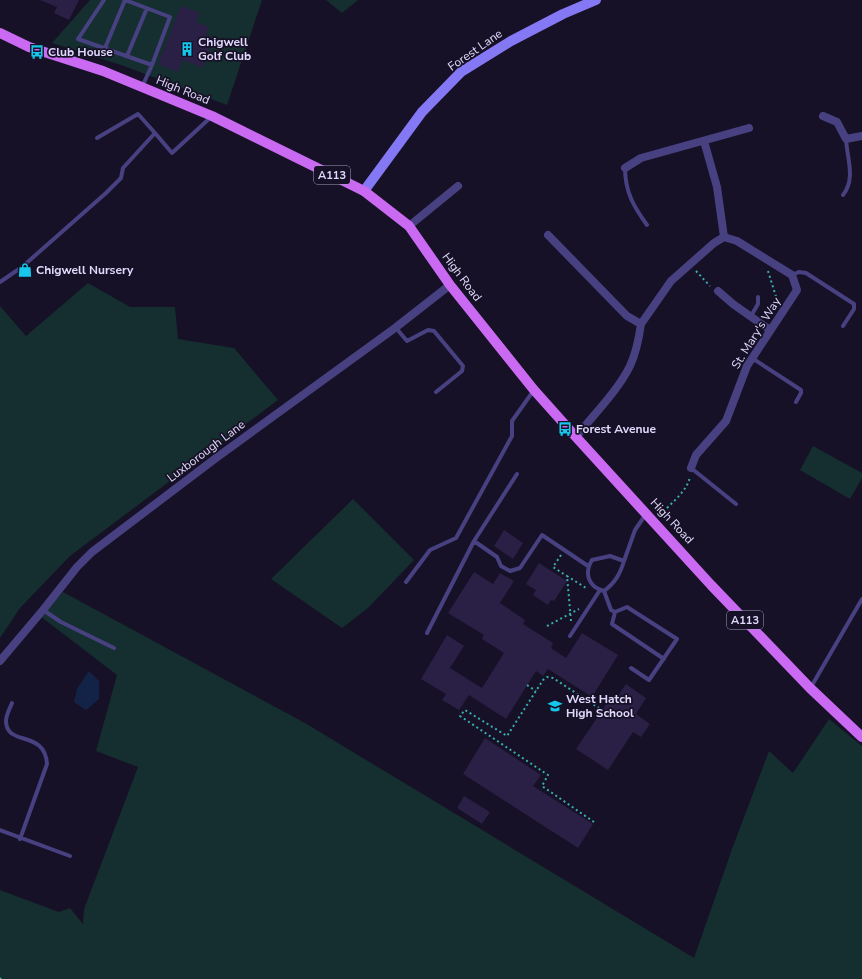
<svg xmlns="http://www.w3.org/2000/svg" width="862" height="979" viewBox="0 0 862 979" font-family="'Nunito Sans',sans-serif">
	<rect width="100%" height="100%" fill="#161126"/>
	<path fill="#152e2f" d="M 90,0 L 262,0 L 227,105 L 124,66 L 52,43 Z
		M 326,0 L 358,0 L 342,13 Z
		M 88,283 L 130,307 L 175,307 L 178,339 L 234,348 L 278,400 L 70,556 L 20,608 L 0,638 L 0,306 L 26,336 Z
		M 813,446 L 862,473 L 862,478 L 850,499 L 800,470 Z
		M 353,499 L 414,560 L 368,608 L 342,628 L 271,579 Z
		M 63,592 L 305,723 L 694,958 L 732,849 L 769,751 L 793,773 L 829,719 L 862,746 L 862,979 L 0,979 L 0,890 L 59,912 L 70,908 L 83,924 L 84,909 L 138,767 L 96,751 L 117,675 L 40,616 Z"/>
	<path fill="#132348" d="M 89,671 L 99,681 L 99,699 L 86,710 L 74,702 L 77,689 Z"/>
	<path fill="#2a1f45" d="M 40,0 L 79,0 L 69,20 L 54,13 L 57,7 Z
		M 181,6 L 200,13 L 196,22 L 209,27 L 206,35 L 214,38 L 203,68 L 183,60 L 178,72 L 158,64 Z
		M 504,530 L 523,543 L 513,559 L 494,546 Z
		M 539,563 L 567,581 L 554,601 L 551,600 L 548,605 L 533,595 L 536,590 L 526,584 Z
		M 474,572 L 493,584 L 500,573 L 514,581 L 500,603 L 525,620 L 523,624 L 553,643 L 551,648 L 566,658 L 582,633 L 618,655 L 592,697 L 548,669 L 543,676 L 536,671 L 506,719 L 469,695 L 459,710 L 442,700 L 446,694 L 421,679 L 447,635 L 464,646 L 450,668 L 482,688 L 504,653 L 482,639 L 484,635 L 448,613 Z
		M 626,684 L 646,698 L 636,714 L 650,724 L 641,737 L 633,732 L 608,770 L 576,749 L 611,697 L 615,700 Z
		M 485,738 L 541,775 L 533,786 L 593,824 L 578,848 L 463,774 Z
		M 464,796 L 490,812 L 482,824 L 457,808 Z"/>
	<g fill="none" stroke-linecap="round" stroke-linejoin="round">
		<path stroke="#3aadaf" stroke-width="2" stroke-dasharray="2 3" stroke-linecap="butt" d="M 696,271 L 710,286
			M 768,271 L 778,303
			M 660,515 C 670,504 688,491 690,476
			M 561,555 L 553,567 L 567,576
			M 571,621 L 567,576 L 586,588
			M 547,626 L 579,609
			M 527,685 L 536,691
			M 594,822 L 542,786 L 548,775 L 460,716 L 465,710 L 507,736 L 543,680 L 547,677 L 553,678 L 602,710
			M 0,978 L 1,979"/>
		<path stroke="#484181" stroke-width="4" d="M 104,0 L 78,39 L 152,65
			M 105,48 L 125,0 L 170,17 L 152,65 L 142,87
			M 127,56 L 147,8
			M 97,138 L 138,114 L 155,133
			M 625,168 C 625,192 634,207 647,225
			M 843,195 C 856,179 847,158 846,139
			M 792,275 L 799,272 L 806,273 L 854,304 L 854,309 L 843,326
			M 0,282 L 22,267 L 106,193 L 121,178 L 123,168 L 155,133 L 172,153 L 211,117
			M 751,316 L 758,304 L 758,297
			M 396,328 L 407,341 L 428,330 L 434,331 L 463,366 L 462,371 L 436,392
			M 752,358 L 801,390 L 801,393 L 796,402
			M 691,468 L 736,504
			M 474,541 L 517,474
			M 610,556 L 624,561 C 620,574 615,583 604,591 C 588,587 584,573 592,560 Z
			M 624,561 L 635,530 L 646,514
			M 406,582 L 430,550 L 456,538 L 512,436 L 512,421 L 534,390
			M 604,591 L 611,610 L 615,612
			M 43,610 L 61,622 L 114,648
			M 427,633 L 474,541 L 497,557 L 501,566 L 510,571 L 520,568 L 542,535 L 588,566
			M 570,636 L 600,590
			M 631,668 L 649,680 L 677,639 L 627,607 L 615,612 L 612,624 L 664,659
			M 811,687 L 862,599
			M 12,703 C 10,708 6,715 6,721 C 6,747 45,729 47,764 L 20,839
			M 0,830 L 70,856"/>
		<path stroke="#484181" stroke-width="8" d="M 823,116 L 837,122 L 846,139 L 862,136
			M 704,141 L 717,187 L 724,237
			M 625,168 L 641,158 L 749,128
			M 409,226 L 458,186
			M 548,235 L 627,316 L 641,324 C 639,338 636,353 630,366 C 617,392 594,414 576,437
			M 718,291 L 733,304 L 770,330
			M 641,324 L 671,281 L 714,243 L 724,237
			M 691,468 L 696,455 L 726,421 L 747,366 L 797,290 L 792,275 L 737,241 L 724,237
			M 0,661 L 43,610 L 77,567 L 92,552 L 216,458 L 395,328 L 450,285"/>
		<path stroke="#8578f4" stroke-width="10" d="M 364,191 L 422,112 L 461,72 L 511,41 L 563,14 L 596,0"/>
		<path stroke="#ca6af2" stroke-width="10" d="M 0,33 L 29,47 L 103,71 L 212,116 L 364,191 L 409,226 L 450,285 L 534,390 L 576,437 L 711,585 L 810,688 L 862,737"/>
	</g>
	<defs>
		<symbol id="building-bare" viewBox="-9 -9 18 18"><path d="M-4-6H4V6H1V3H-1V6H-4ZM-2.5-4.3h1.7v1.8h-1.7ZM.8-4.3h1.7v1.8H.8ZM-2.5-1h1.7V.8h-1.7ZM.8-1h1.7V.8H.8Z" fill="#16c6eb" stroke="#161126" stroke-width="2.5" paint-order="stroke"/></symbol>
		<symbol id="bus-bare" viewBox="-9 -9 18 18"><path d="M-5-6H5V4H4V6H2V4H-2V6H-4V4H-5ZM-3.5-4V0h7V-4ZM-3.5 1.2v1.5H-2V1.2ZM2 1.2v1.5H3.5V1.2Z" fill="#16c6eb" stroke="#161126" stroke-width="2.5" paint-order="stroke"/></symbol>
		<symbol id="shop-bare" viewBox="-9 -9 18 18"><path d="M-5-2.5h2.3a2.7 3.5 0 0 1 5.4 0H5L5.5 6h-11ZM-1.5-2.5h3a1.5 2.3 0 0 0-3 0Z" fill="#16c6eb" stroke="#161126" stroke-width="2.5" paint-order="stroke"/></symbol>
		<symbol id="school-bare" viewBox="-9 -9 18 18"><path d="M0-5L7-2L0 1L-7-2ZM-4 1L0 2.5L4 1V4Q0 6-4 4Z" fill="#16c6eb" stroke="#161126" stroke-width="2.5" paint-order="stroke"/></symbol>
	</defs>
	<g fill-rule="evenodd">
		<use href="#building-bare" x="177" y="39" width="20" height="20"/>
		<use href="#bus-bare" x="27" y="42" width="20" height="20"/>
		<use href="#shop-bare" x="15" y="260" width="20" height="20"/>
		<use href="#bus-bare" x="555" y="419" width="20" height="20"/>
		<use href="#school-bare" x="545" y="696" width="20" height="20"/>
	</g>
	<g text-anchor="middle" dominant-baseline="central" stroke-width="3.5" stroke-linejoin="round" paint-order="stroke">
		<g fill="#161126" stroke="#a39dbc" stroke-width="1">
			<rect x="314" y="166" width="36" height="18" rx="3"/>
			<rect x="727" y="611" width="36" height="18" rx="3"/>
		</g>
		<g font-size="11" font-weight="bold" fill="#e0d9fc">
			<text x="332" y="175">A113</text>
			<text x="745" y="620">A113</text>
		</g>
		<g font-size="12" font-weight="bold" fill="#e0d9fc" stroke="#161126" text-anchor="start">
			<text x="198" y="42">Chigwell<tspan x="198" dy="14">Golf Club</tspan></text>
			<text x="48" y="52">Club House</text>
			<text x="36" y="270">Chigwell Nursery</text>
			<text x="576" y="429">Forest Avenue</text>
			<text x="566" y="699">West Hatch<tspan x="566" dy="14">High School</tspan></text>
		</g>
		<g font-size="12" fill="#e0d9fc" stroke="#161126">
			<text transform="translate(475 50) rotate(-35)">Forest Lane</text>
			<text transform="translate(183 90) rotate(22)">High Road</text>
			<text transform="translate(462 277) rotate(53)">High Road</text>
			<text transform="translate(756 333) rotate(-58)">St. Mary's Way</text>
			<text transform="translate(206 451) rotate(-37)">Luxborough Lane</text>
			<text transform="translate(672 521) rotate(47)">High Road</text>
		</g>
	</g>
</svg>
